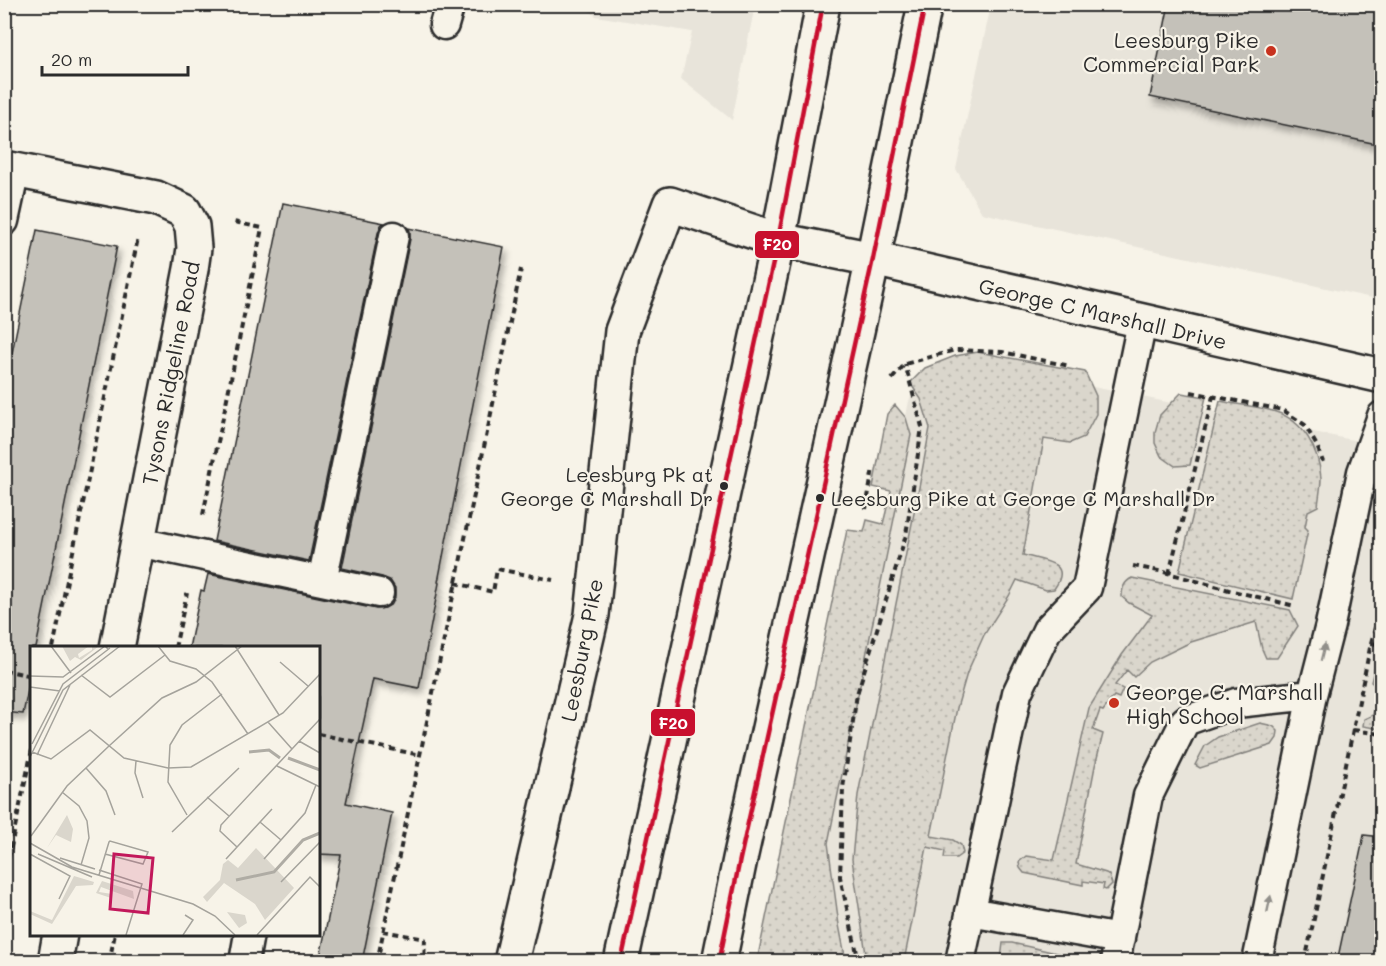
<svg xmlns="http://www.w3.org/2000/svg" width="1386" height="966" viewBox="0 0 1386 966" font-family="Mali,sans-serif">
	<defs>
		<pattern id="grass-dots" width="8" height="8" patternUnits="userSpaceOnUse" patternTransform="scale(1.5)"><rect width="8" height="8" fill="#dad6cc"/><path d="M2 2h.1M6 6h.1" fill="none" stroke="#bbb8af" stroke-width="1.8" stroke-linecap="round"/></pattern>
		<filter id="shadow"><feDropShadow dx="3.5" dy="6" stdDeviation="3" flood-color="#0004"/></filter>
	</defs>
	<rect width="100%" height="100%" fill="#f7f3e8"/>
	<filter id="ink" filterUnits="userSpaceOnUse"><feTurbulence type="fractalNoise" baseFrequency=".0167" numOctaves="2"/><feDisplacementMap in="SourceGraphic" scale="12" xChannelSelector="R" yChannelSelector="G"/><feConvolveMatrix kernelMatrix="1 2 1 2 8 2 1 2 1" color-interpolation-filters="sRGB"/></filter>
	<g filter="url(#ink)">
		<path fill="#e8e4da" d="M 581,5 L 755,5 L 732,120 L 681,79 L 692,32 L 596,16 Z
			M 991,5 L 1381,5 L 1381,300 L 982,213 L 956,169 Z
			M 971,362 L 1377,445 L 1381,427 L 1381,961 L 794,962 L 909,401 L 918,382 Z"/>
		<path fill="url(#grass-dots)" stroke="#82807c" stroke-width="1.5" d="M 978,352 L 1085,372 L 1096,396 L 1096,414 L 1084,437 L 1070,443 L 1044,439 L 1023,555 C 1042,561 1074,561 1054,589 L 1046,590 L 1017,580 L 1009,596 L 984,635 L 967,673 L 957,708 L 931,836 L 953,840 L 961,845 L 963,853 L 956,858 L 944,858 L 945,851 L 927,847 L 904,961 L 867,961 L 852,859 L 858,795 L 918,493 L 930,428 L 921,399 L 910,383 L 925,368 L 955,356 Z
			M 1181,393 L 1206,397 L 1190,465 L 1175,466 L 1161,456 L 1155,443 L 1155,432 L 1160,415 Z
			M 1220,401 C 1238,405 1259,406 1276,412 C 1304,421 1319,450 1321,478 C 1321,487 1319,497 1318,506 L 1308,511 L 1305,527 L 1308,530 L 1293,599 L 1179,572 Z
			M 895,405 L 906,418 L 911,435 L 828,843 L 839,925 L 846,961 L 757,961 L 847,530 L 864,532 L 867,520 L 883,524 L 891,491 L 873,487 L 887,414 Z
			M 1132,578 L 1290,610 L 1298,626 L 1277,658 L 1266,658 L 1262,649 L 1256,622 L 1191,642 L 1150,662 L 1134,677 L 1127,670 L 1115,685 L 1123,689 L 1119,698 L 1114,696 L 1103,711 L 1100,710 L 1093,730 L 1103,734 L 1095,766 L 1076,864 L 1106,873 L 1109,875 L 1112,884 L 1106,890 L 1103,889 L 1104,884 L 1083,881 L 1083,885 L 1024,873 L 1020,868 L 1019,862 L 1026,856 L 1054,860 L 1089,708 L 1122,655 L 1152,615 L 1129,603 L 1122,597 C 1122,588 1124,582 1132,578 Z
			M 1378,654 L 1382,654 L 1381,729 L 1363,726 L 1364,719 L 1373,715 L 1377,699 L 1377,687 L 1371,682 Z
			M 1260,723 L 1273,726 L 1278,731 L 1277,738 L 1272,745 L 1200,768 L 1195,765 L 1205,746 L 1218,737 Z
			M 1003,943 L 1012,943 L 1092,961 L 1011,961 L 1001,959 Z"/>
		<path fill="#c4c1b9" stroke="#2b2b2b" stroke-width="1.5" filter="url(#shadow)" d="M 1169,4 L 1382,4 L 1382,145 L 1150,97 Z
			M 283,203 L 384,223 L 381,225 L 378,233 L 309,561 L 214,541 Z
			M 408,228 L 504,247 L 438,582 L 439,583 L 419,688 L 373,679 L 346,803 L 392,813 L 362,962 L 319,962 L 341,855 L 318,854 L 318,648 L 189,648 L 201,590 L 204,591 L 208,574 L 376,609 L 385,608 L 392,604 L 395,597 L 395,588 L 390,580 L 382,577 L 342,568 L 410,239 L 410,231 Z
			M 37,230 L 117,246 L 36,648 L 32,648 L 32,671 L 23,714 L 4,712 L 4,392 Z
			M 1364,835 L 1382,837 L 1382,962 L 1337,962 Z"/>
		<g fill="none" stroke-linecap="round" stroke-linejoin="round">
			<defs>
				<path id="lane" d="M 444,25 L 450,4
					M 4,221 L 15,170
					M 138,542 L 379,593
					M 322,581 L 394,236
					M 970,912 L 1120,939
					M 244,962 L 249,934
					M 960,962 L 1017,693 L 1047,630 L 1087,588 L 1142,322
					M 1115,962 L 1148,796 L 1185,721 L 1236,703 L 1312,695
					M 1257,962 L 1312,695 L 1330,625 L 1362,472 L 1382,416"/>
				<path id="street" d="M 4,168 L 156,198 L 184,211 L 192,226 L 194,248 L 191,269 L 117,648
					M 55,962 L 60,934
					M 511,962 L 592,615 L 622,331 L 670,204 L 778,240 L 873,259 L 1382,376"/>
				<path id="primary" d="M 621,962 L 778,240 L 823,4
					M 719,962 L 740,859 L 873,259 L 925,4"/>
			</defs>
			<use href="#lane" stroke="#2b2b2b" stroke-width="33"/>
			<use href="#street" stroke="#2b2b2b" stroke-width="38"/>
			<use href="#primary" stroke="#2b2b2b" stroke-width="38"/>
			<path stroke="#2b2b2b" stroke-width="4" stroke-dasharray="6 4.5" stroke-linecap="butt" d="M 892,379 L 905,364 L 955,350 L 1002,352 L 1070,366
				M 1191,392 L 1283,410 L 1305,425 L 1317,446 L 1323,462
				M 866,509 L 873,468
				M 203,515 L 262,228 L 234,222
				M 1133,566 L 1164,572 L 1229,590 L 1295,606
				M 1169,574 L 1213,396
				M 455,583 L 493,592 L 497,569 L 553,580
				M 1371,643 L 1382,601
				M 53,648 L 138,238
				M 175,648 L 187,593
				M 4,670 L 32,676
				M 1353,730 L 1382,734
				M 318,734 L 420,755
				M 4,879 L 32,750
				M 383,931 L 425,939 L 424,962
				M 109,962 L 115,934
				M 377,962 L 521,269
				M 859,962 L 840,877 L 843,788 L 857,694 L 906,535 L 922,427 L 905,364
				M 1305,962 L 1371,643 L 1382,645"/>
			<use href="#lane" stroke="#f7f3e8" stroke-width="28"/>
			<use href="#street" stroke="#f7f3e8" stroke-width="33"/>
			<use href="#primary" stroke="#f7f3e8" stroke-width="33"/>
			<defs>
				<path id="bus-1" d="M 621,962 L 778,240 L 823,4
					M 719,962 L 740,859 L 873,259 L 925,4"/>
			</defs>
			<use href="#bus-1" stroke="#f7f3e8" stroke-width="9"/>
			<use href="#bus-1" stroke="#c8102e" stroke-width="4.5"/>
		</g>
		<defs><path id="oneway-solid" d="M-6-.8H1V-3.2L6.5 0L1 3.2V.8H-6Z" transform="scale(1.5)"/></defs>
		<g fill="#918f8a">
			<use href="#oneway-solid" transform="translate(1323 652) rotate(-76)"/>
			<use href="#oneway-solid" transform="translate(1269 904) rotate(-78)"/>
		</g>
	</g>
	<g fill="#c8321e" stroke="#f7f3e8" stroke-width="2">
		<circle cx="1271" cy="51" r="6"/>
		<circle cx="1114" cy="703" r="6"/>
	</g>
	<g fill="#2b2b2b" stroke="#f7f3e8" stroke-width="2">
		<circle cx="724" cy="486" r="5"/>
		<circle cx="820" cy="498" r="5"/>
	</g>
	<g text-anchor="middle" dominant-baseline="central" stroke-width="4.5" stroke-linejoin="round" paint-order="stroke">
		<g font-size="20" fill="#2b2b2b" stroke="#f7f3e8" text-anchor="end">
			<text x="713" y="474">Leesburg Pk at<tspan x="713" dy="24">George C Marshall Dr</tspan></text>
			<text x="831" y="498" text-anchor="start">Leesburg Pike at George C Marshall Dr</text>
		</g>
		<g font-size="21" fill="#2b2b2b" stroke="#f7f3e8" text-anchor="end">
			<text x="1259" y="39">Leesburg Pike<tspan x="1259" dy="24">Commercial Park</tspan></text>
			<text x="1126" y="691" text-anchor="start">George C. Marshall<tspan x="1126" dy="24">High School</tspan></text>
		</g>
		<g font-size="21" fill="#2b2b2b" stroke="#f7f3e8">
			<text transform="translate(1103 313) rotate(13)">George C Marshall Drive</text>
			<text transform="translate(170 373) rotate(-79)">Tysons Ridgeline Road</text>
			<text transform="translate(581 650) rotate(-79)">Leesburg Pike</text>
		</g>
	</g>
	<g transform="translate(30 646)">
		<rect width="290" height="290" fill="#f7f3e8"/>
		<path d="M 32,0 L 59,0 L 48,8 L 49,12 L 62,4 L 62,0 L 69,0 L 51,14 L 45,11 L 40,15 ZM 44,230 L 64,236 L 63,239 L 46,240 L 22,278 L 0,268 L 0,265 L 22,274 ZM 72,235 L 103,245 L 104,253 L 71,241 L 69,246 L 82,248 L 81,252 L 66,247 ZM 197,266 L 215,269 L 217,277 L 209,282 Z" fill="#dad6cc"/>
		<path d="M 37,169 L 43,183 L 41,196 L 26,189 L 17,202 ZM 226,202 L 264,242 L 235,274 L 225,258 L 194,237 L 177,256 L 173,251 L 190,234 L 193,218 L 198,214 L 208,222 Z" fill="#dad6cc"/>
		<path fill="none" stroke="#afaca4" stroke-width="3" d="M 219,106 L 239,104 L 250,112M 258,112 L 290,124M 206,234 L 244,226 L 273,194 L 290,187"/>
		<path fill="none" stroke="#a5a39c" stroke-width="1.5" d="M 21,0 L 41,27M 128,0 L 140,15 L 166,23 L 182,36 L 218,88M 205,0 L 249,69M 250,16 L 278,40M 51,29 L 80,51 L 135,9M 0,30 L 33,31 L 75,0 L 78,3M 0,41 L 30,45M 238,76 L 262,103M 269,95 L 290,107M 2,98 L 33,38 L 80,2M 2,106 L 21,113 L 60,84 L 94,112 L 138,122 L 161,121 L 253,67 L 290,28M 7,109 L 40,39M 0,111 L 33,44 L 90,0M 106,115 L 105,127 L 113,152M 247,120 L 290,141M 56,122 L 76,145 L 85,169M 32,146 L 49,160 L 57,175 L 59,192 L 51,219M 177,151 L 199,170M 157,169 L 138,136 L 140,99 L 152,79 L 192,48M 230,176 L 251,194M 142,186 L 209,122M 1,190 L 37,140 L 79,100 L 132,52 L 166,36 L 212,0M 0,197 L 42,221 L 163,258 L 185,270 L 205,289M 207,201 L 190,185 L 191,179 L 290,73M 0,208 L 40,230 L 29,253M 8,208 L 62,231M 30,212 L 65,223M 196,213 L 242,163M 234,213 L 275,167 L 286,139M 69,224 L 112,238 L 96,289M 69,229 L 79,196 L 80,195 L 118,206 L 113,218 L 75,208M 251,236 L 290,196M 153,289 L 163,274 L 155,269M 227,289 L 280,231 L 290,241"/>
		<path fill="#c2185b" fill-opacity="0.15" stroke="#c2185b" stroke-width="3" d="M 84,208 L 123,212 L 118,267 L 80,263 Z"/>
		<rect width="290" height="290" fill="none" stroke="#2b2b2b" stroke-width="3"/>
	</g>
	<g stroke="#f7f3e8" stroke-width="2">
		<rect x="754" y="230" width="46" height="29" rx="6" fill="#c8102e"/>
		<rect x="650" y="708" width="46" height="29" rx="6" fill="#c8102e"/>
	</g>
	<g font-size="16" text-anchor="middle" font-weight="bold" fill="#fff">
		<text x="777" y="250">F20</text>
		<text x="673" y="729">F20</text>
	</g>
	<rect width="1386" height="966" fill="none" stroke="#f7f3e8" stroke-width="24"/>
	<rect x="12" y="12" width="1362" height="942" fill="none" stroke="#2b2b2b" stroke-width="2" filter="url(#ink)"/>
	<path d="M42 66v9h146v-9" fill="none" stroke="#2b2b2b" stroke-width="3"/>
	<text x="51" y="66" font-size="18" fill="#2b2b2b" stroke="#f7f3e8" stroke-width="4.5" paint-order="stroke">20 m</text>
</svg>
